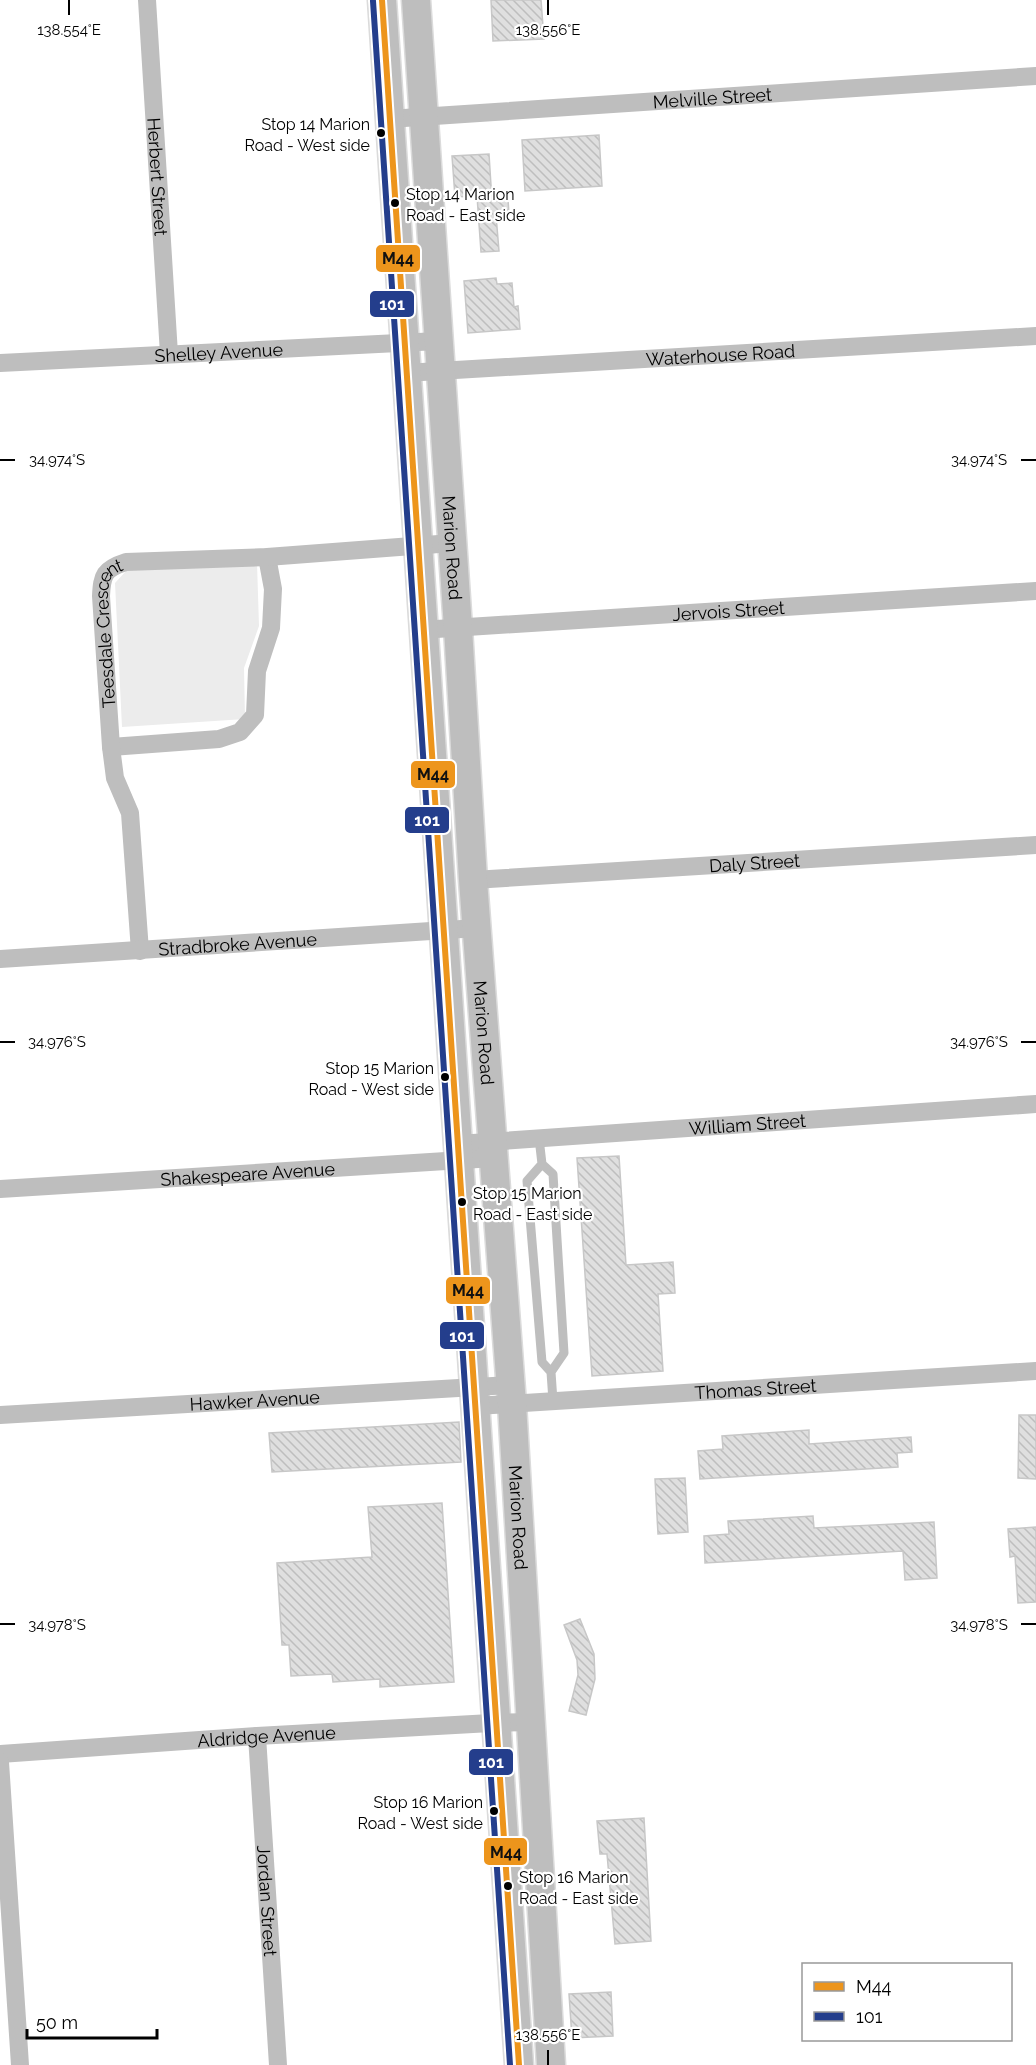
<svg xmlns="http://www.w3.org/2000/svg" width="1036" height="2065" viewBox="0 0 1036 2065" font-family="Raleway,sans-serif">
	<defs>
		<pattern id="building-back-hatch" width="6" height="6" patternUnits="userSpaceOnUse" patternTransform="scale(1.5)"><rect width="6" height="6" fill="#dfdfdf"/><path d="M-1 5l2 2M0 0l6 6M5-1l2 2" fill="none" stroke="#bebebe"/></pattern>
	</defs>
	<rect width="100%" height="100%" fill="#fff"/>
	<path fill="#ececec" d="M 257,563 L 259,626 L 244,668 L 245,719 L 122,727 L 115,583 L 127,570 Z"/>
	<path fill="url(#building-back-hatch)" stroke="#c7c7c7" stroke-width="1.5" d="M 491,0 L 541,0 L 544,39 L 493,41 Z
		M 599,135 L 602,186 L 525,191 L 522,140 Z
		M 489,154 L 492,201 L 508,200 L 509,214 L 496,215 L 499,251 L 481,252 L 477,196 L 455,197 L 452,156 Z
		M 496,278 L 497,284 L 512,283 L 514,307 L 518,306 L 520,329 L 468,333 L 464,281 Z
		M 619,1156 L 626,1265 L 673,1262 L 675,1293 L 658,1294 L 663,1371 L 592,1376 L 577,1158 Z
		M 1019,1415 L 1036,1415 L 1036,1479 L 1018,1478 Z
		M 459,1422 L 461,1462 L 272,1472 L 269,1433 Z
		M 809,1430 L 809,1444 L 911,1437 L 912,1452 L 897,1453 L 898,1467 L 700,1479 L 698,1451 L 723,1449 L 722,1436 Z
		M 685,1478 L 688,1532 L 658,1534 L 655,1479 Z
		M 442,1503 L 454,1682 L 380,1687 L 380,1679 L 333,1682 L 332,1674 L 291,1676 L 289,1645 L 282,1645 L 277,1563 L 372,1557 L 368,1507 Z
		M 813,1516 L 814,1528 L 934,1522 L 937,1578 L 905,1580 L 903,1551 L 705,1563 L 704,1536 L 729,1534 L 728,1521 Z
		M 1036,1527 L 1036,1602 L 1018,1603 L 1015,1556 L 1010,1557 L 1008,1529 Z
		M 580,1619 L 594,1654 L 595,1679 L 586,1715 L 569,1711 L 578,1675 L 577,1660 L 564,1625 Z
		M 644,1818 L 651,1941 L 615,1944 L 607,1854 L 600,1854 L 597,1821 Z
		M 611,1992 L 613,2036 L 572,2038 L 569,1994 Z"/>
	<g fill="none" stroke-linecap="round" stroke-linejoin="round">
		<defs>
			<g id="primary">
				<path d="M 382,0 C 422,689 479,1376 519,2065"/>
				<path id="s15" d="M 416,0 L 458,628 L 473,880 L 512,1404 L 551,2065"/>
			</g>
		</defs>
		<use href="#primary" stroke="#dbdbdb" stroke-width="31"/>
		<path stroke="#bebebe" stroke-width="9" d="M 539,1138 L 542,1164 L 553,1174 L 564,1353 L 551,1372
			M 542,1164 L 527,1181 L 542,1362 L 551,1372 L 553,1401"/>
		<g stroke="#bebebe" stroke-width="18">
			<path id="s1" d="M 147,0 L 169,354"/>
			<path id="s2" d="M 389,119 L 1036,76"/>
			<path id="s3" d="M 0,363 L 438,341"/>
			<path id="s4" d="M 405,373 L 1036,336"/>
			<path id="s5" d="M 421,630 L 1036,591"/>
			<path d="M 111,747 L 219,739 L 240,732 L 255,715 L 257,671 L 271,628 L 273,589 L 267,557"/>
			<path id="s6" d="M 473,880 L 1036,845"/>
			<path id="s7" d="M 140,951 L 130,813 L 115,778 L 111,747 L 101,596 C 102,575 104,569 126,562 L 267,557 L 452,543"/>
			<path id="s8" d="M 0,959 L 477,928"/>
			<path id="s9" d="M 458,1144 L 1036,1104"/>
			<path id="s10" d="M 0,1189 L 494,1158"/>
			<path id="s11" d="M 476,1406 L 1036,1371"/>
			<path id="s12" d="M 0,1415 L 510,1385"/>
			<path id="s13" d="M 257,1736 L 278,2065"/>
			<path id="s14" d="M 0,1754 L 257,1736 L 491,1723 L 532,1722"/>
			<path d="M 0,1762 L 20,2065"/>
		</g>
		<use href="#primary" stroke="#bebebe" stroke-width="28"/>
		<defs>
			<path id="bus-1" d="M 382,0 C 424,689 477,1376 519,2065"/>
			<path id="bus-2" d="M 373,1 C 415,689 468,1377 510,2065"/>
		</defs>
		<use href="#bus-1" stroke="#fff" stroke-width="10"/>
		<use href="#bus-2" stroke="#fff" stroke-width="10"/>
		<use href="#bus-1" stroke="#ed951c" stroke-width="6"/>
		<use href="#bus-2" stroke="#243e8c" stroke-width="6"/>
	</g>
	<path fill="none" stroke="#000" stroke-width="2" d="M 69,0 L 69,15M 548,0 L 548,15M 0,460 L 15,460M 1021,460 L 1036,460M 0,1042 L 15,1042M 1021,1042 L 1036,1042M 0,1624 L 15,1624M 1021,1624 L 1036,1624M 548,2050 L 548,2065"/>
	<g fill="#000" stroke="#fff" stroke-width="2">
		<circle cx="381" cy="133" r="5"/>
		<circle cx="395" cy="203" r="5"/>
		<circle cx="445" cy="1077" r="5"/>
		<circle cx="462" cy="1202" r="5"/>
		<circle cx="494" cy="1811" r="5"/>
		<circle cx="508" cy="1886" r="5"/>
	</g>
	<g text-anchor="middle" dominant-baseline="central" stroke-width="4.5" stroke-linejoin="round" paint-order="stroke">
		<g font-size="16" fill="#000" stroke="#fff" text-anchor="end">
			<text x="370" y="124">Stop 14 Marion<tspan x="370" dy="21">Road - West side</tspan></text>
			<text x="406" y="194" text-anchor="start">Stop 14 Marion<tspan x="406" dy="21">Road - East side</tspan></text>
			<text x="434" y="1068">Stop 15 Marion<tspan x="434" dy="21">Road - West side</tspan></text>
			<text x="473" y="1193" text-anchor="start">Stop 15 Marion<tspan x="473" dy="21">Road - East side</tspan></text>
			<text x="483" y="1802">Stop 16 Marion<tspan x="483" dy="21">Road - West side</tspan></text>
			<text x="519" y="1877" text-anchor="start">Stop 16 Marion<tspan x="519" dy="21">Road - East side</tspan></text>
		</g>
		<g font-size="18" fill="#000" stroke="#fff">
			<text stroke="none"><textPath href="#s2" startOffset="324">Melville Street</textPath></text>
			<text stroke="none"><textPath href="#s1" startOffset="177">Herbert Street</textPath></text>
			<text stroke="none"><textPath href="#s3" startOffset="219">Shelley Avenue</textPath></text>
			<text stroke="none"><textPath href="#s4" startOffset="316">Waterhouse Road</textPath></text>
			<text stroke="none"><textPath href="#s15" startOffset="549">Marion Road</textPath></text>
			<text stroke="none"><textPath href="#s5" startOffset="308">Jervois Street</textPath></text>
			<text stroke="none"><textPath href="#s7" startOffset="324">Teesdale Crescent</textPath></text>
			<text stroke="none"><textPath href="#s6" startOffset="282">Daly Street</textPath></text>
			<text stroke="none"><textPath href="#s8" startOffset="238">Stradbroke Avenue</textPath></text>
			<text stroke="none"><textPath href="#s15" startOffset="1035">Marion Road</textPath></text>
			<text stroke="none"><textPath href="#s9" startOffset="290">William Street</textPath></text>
			<text stroke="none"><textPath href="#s10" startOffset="248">Shakespeare Avenue</textPath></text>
			<text stroke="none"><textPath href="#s11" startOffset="280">Thomas Street</textPath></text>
			<text stroke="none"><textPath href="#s12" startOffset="255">Hawker Avenue</textPath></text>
			<text stroke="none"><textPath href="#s15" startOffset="1521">Marion Road</textPath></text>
			<text stroke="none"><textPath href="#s14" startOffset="267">Aldridge Avenue</textPath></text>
			<text stroke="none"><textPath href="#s13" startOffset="165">Jordan Street</textPath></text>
		</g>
	</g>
	<g font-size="15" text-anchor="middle" fill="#000" stroke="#fff" stroke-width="4.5" stroke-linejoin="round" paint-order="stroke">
		<text x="69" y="35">138.554°E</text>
		<text x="548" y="35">138.556°E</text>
		<text x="57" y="465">34.974°S</text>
		<text x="979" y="465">34.974°S</text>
		<text x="57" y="1047">34.976°S</text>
		<text x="979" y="1047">34.976°S</text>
		<text x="57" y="1630">34.978°S</text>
		<text x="979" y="1630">34.978°S</text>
		<text x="548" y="2040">138.556°E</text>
	</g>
	<g stroke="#fff" stroke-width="2">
		<rect x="375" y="244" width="46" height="29" rx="6" fill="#ed951c"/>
		<rect x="369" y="290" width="46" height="28" rx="6" fill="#243e8c"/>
		<rect x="410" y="760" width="46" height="29" rx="6" fill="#ed951c"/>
		<rect x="404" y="806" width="46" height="28" rx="6" fill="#243e8c"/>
		<rect x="445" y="1276" width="46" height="29" rx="6" fill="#ed951c"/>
		<rect x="439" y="1321" width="46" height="29" rx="6" fill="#243e8c"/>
		<rect x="468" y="1748" width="46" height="28" rx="6" fill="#243e8c"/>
		<rect x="483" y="1837" width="45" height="29" rx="6" fill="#ed951c"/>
	</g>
	<g font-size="16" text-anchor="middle" font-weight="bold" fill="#fff">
		<text x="392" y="310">101</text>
		<text x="427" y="826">101</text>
		<text x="462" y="1342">101</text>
		<text x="491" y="1768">101</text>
	</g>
	<g font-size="16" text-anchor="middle" font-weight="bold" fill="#111">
		<text x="398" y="264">M44</text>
		<text x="433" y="780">M44</text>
		<text x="468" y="1296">M44</text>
		<text x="506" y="1858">M44</text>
	</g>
	<rect x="802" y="1963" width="210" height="78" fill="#ffffff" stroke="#999999" stroke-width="1.5"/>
	<rect x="814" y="1982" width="30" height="9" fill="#ed951c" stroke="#999999" stroke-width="1.5"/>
	<text x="856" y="1993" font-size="18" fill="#000000">M44</text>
	<rect x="814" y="2012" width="30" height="9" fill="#243e8c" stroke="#999999" stroke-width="1.5"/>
	<text x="856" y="2023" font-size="18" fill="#000000">101</text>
	<path d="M27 2029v9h130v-9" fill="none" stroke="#000000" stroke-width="3"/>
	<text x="36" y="2029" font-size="18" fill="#000000" stroke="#ffffff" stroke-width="4.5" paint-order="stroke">50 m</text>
</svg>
